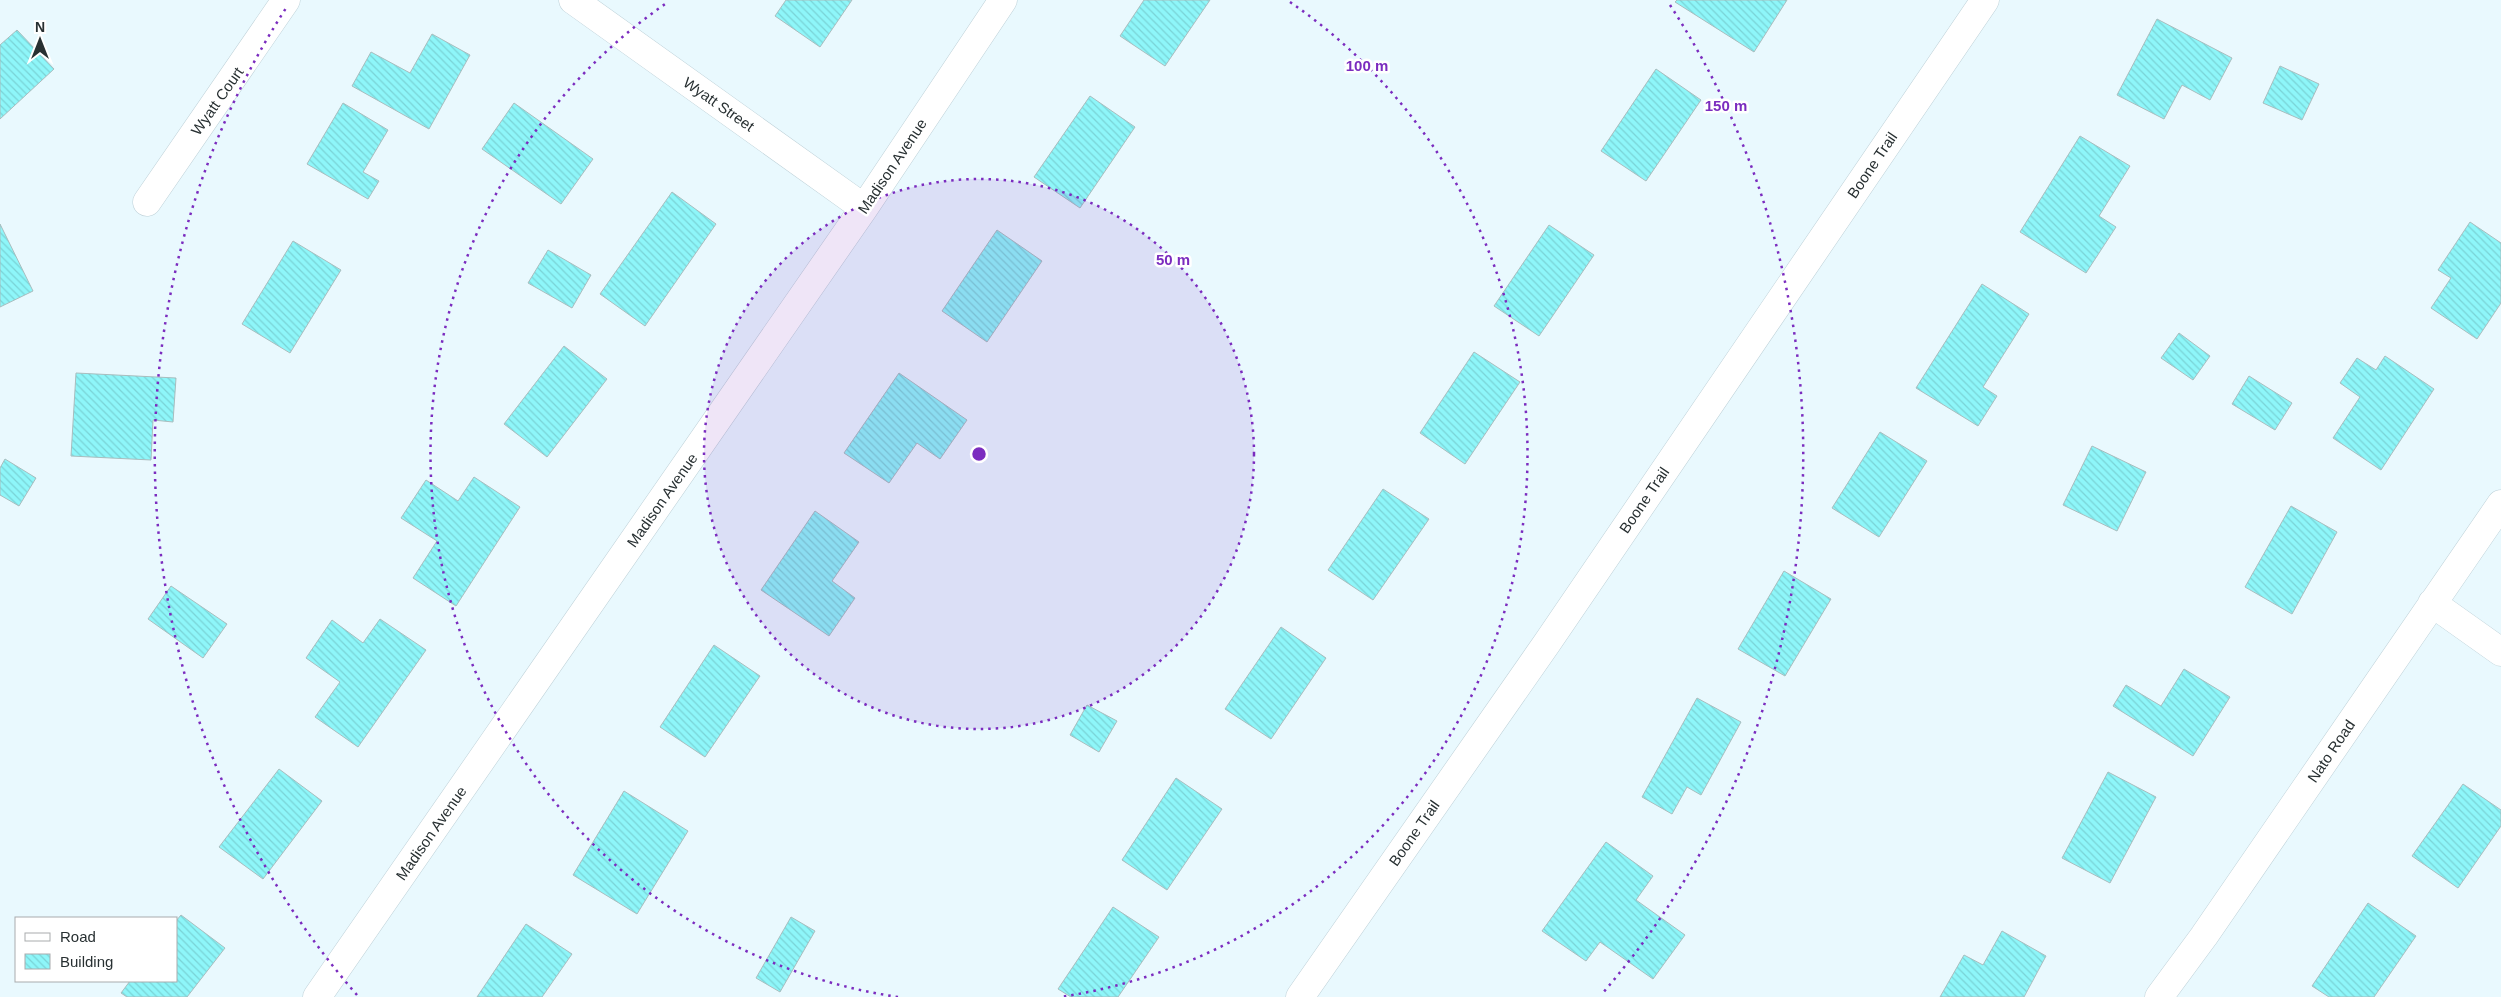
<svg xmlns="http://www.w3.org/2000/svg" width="2501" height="997" viewBox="0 0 2501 997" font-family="Arial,sans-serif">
	<defs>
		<pattern id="building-back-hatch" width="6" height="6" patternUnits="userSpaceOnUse" patternTransform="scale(1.25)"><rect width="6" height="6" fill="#8ef6f9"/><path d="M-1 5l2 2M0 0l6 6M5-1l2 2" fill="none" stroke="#7ad3d6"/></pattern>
	</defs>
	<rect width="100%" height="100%" fill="#e9f9fe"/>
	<path fill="url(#building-back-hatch)" stroke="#a9bdbe" d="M 786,0 L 852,0 L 820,47 L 775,16 Z
		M 1144,0 L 1210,0 L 1165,66 L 1120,36 Z
		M 1677,0 L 1787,0 L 1754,52 L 1675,2 Z
		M 2157,19 L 2232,58 L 2210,100 L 2182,85 L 2164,119 L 2117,95 Z
		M 17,30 L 54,69 L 0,119 L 0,45 Z
		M 432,34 L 470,55 L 429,129 L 352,86 L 371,52 L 410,73 Z
		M 2280,66 L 2319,84 L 2302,120 L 2263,103 Z
		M 1656,69 L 1701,100 L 1646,181 L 1601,151 Z
		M 1090,96 L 1135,127 L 1080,208 L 1034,177 Z
		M 343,103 L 388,130 L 363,172 L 379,181 L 368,199 L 307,164 Z
		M 514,103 L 593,159 L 561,204 L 482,149 Z
		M 2080,136 L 2130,166 L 2099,216 L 2116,227 L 2086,273 L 2020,232 Z
		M 672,192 L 716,224 L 645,326 L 600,294 Z
		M 2470,222 L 2501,243 L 2501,303 L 2477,339 L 2431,308 L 2451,278 L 2438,270 Z
		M 0,224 L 33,291 L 0,307 Z
		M 1549,225 L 1594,255 L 1539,336 L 1494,306 Z
		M 997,230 L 1042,261 L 987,342 L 942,311 Z
		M 293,241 L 341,270 L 290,353 L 242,324 Z
		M 548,250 L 591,275 L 572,308 L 528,283 Z
		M 1982,284 L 2029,314 L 1983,387 L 1997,396 L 1978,426 L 1916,388 Z
		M 2179,333 L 2210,356 L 2193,380 L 2161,358 Z
		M 564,346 L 607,379 L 547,457 L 504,424 Z
		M 1474,352 L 1520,382 L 1465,464 L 1420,433 Z
		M 2385,356 L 2434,389 L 2381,470 L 2333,438 L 2360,397 L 2340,383 L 2357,358 L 2376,370 Z
		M 76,373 L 176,378 L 173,422 L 153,420 L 151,460 L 71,456 Z
		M 899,373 L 967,420 L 940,459 L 917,443 L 889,483 L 844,453 Z
		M 2249,376 L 2292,403 L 2275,430 L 2232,404 Z
		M 1880,432 L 1927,461 L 1879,537 L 1832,508 Z
		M 2092,446 L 2146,472 L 2117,531 L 2063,505 Z
		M 5,459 L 36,478 L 19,506 L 0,495 L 0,468 Z
		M 474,477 L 520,507 L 456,606 L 413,578 L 437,541 L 401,518 L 426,480 L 458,501 Z
		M 1383,489 L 1429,519 L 1373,600 L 1328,570 Z
		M 2291,506 L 2337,532 L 2292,614 L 2245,587 Z
		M 815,511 L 859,542 L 832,581 L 855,598 L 829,636 L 761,590 Z
		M 1784,571 L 1831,599 L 1785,676 L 1738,649 Z
		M 171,586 L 227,624 L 203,658 L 148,619 Z
		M 380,619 L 426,650 L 358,747 L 315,717 L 340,682 L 306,658 L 332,620 L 363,643 Z
		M 1281,627 L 1326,658 L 1271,739 L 1225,709 Z
		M 714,645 L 760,676 L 705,757 L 660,727 Z
		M 2184,669 L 2230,697 L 2193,756 L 2113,706 L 2126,685 L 2161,706 Z
		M 1697,698 L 1741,722 L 1701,795 L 1687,787 L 1672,814 L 1642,797 Z
		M 1087,705 L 1117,721 L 1099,752 L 1070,735 Z
		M 279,769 L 322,801 L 263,879 L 219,847 Z
		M 2108,772 L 2156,797 L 2110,883 L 2062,858 Z
		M 1176,778 L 1222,809 L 1167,890 L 1122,860 Z
		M 2463,784 L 2501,810 L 2501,826 L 2458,888 L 2412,856 Z
		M 624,791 L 688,831 L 637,914 L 573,875 Z
		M 1606,842 L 1653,876 L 1636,900 L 1685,935 L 1653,979 L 1600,942 L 1586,961 L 1542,931 Z
		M 2368,903 L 2416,936 L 2374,997 L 2329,997 L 2312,986 Z
		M 1113,907 L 1159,937 L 1118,997 L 1071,997 L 1058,989 Z
		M 181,915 L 225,948 L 187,997 L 127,997 L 121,993 L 130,981 L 176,981 L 176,921 Z
		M 791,917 L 815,931 L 780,992 L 756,978 Z
		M 526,924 L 572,954 L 542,997 L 477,997 Z
		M 2002,931 L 2046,956 L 2024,997 L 1940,997 L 1964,955 L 1983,965 Z"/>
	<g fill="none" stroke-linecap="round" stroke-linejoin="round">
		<defs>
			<path id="street" d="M 573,0 L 864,208
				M 147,202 L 286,0
				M 2432,603 L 2501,652
				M 317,997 L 864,208 L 1003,0
				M 2159,997 L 2204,936 L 2501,504"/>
			<path id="secondary" d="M 1300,997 L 1547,643 L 1985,0"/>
		</defs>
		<use href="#street" stroke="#bed1d8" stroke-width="29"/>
		<use href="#secondary" stroke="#bed1d8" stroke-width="29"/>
		<use href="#street" stroke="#fff" stroke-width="28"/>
		<use href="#secondary" stroke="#fff" stroke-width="28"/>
	</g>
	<circle cx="979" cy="454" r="275" fill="#7b2cbf" fill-opacity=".12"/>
	<g fill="none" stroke="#7b2cbf" stroke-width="2.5" stroke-dasharray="2.5 5">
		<circle cx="979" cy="454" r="275"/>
		<path d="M898 997A549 549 0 0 1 668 2M1290 2A549 549 0 0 1 1060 997"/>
		<path d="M357 995A824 824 0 0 1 288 5M1670 5A824 824 0 0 1 1601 995"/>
	</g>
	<g text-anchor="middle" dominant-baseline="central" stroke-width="5" stroke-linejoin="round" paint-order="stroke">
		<g font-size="15" fill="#283032" stroke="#fff">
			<text transform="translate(217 101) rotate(-55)">Wyatt Court</text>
			<text transform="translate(719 104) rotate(35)">Wyatt Street</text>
			<text transform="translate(1872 165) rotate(-56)">Boone Trail</text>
			<text transform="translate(892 166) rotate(-56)">Madison Avenue</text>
			<text transform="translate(662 500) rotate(-55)">Madison Avenue</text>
			<text transform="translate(1644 500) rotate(-56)">Boone Trail</text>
			<text transform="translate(2331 751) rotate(-56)">Nato Road</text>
			<text transform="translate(431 833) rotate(-55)">Madison Avenue</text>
			<text transform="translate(1414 833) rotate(-55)">Boone Trail</text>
		</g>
	</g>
	<circle cx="979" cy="454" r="8" fill="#7b2cbf" stroke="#fff" stroke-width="2.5"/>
	<g font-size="15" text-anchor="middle" font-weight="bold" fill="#7b2cbf" stroke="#fff" stroke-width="5" stroke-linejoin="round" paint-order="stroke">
		<text x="1367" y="71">100 m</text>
		<text x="1726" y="111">150 m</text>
		<text x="1173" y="265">50 m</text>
	</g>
	<rect x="15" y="917" width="162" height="65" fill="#ffffff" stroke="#a9acad"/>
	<rect x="25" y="933" width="25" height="8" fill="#ffffff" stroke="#a9acad"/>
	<text x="60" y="942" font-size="15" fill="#283032">Road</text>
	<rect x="25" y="954" width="25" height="15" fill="url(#building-back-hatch)" stroke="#a9acad"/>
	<text x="60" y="967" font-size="15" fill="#283032">Building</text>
	<g transform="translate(40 40)" stroke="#ffffff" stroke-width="4" paint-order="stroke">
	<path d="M0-4L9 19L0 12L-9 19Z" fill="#283032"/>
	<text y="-8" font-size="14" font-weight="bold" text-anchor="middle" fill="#283032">N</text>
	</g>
</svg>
